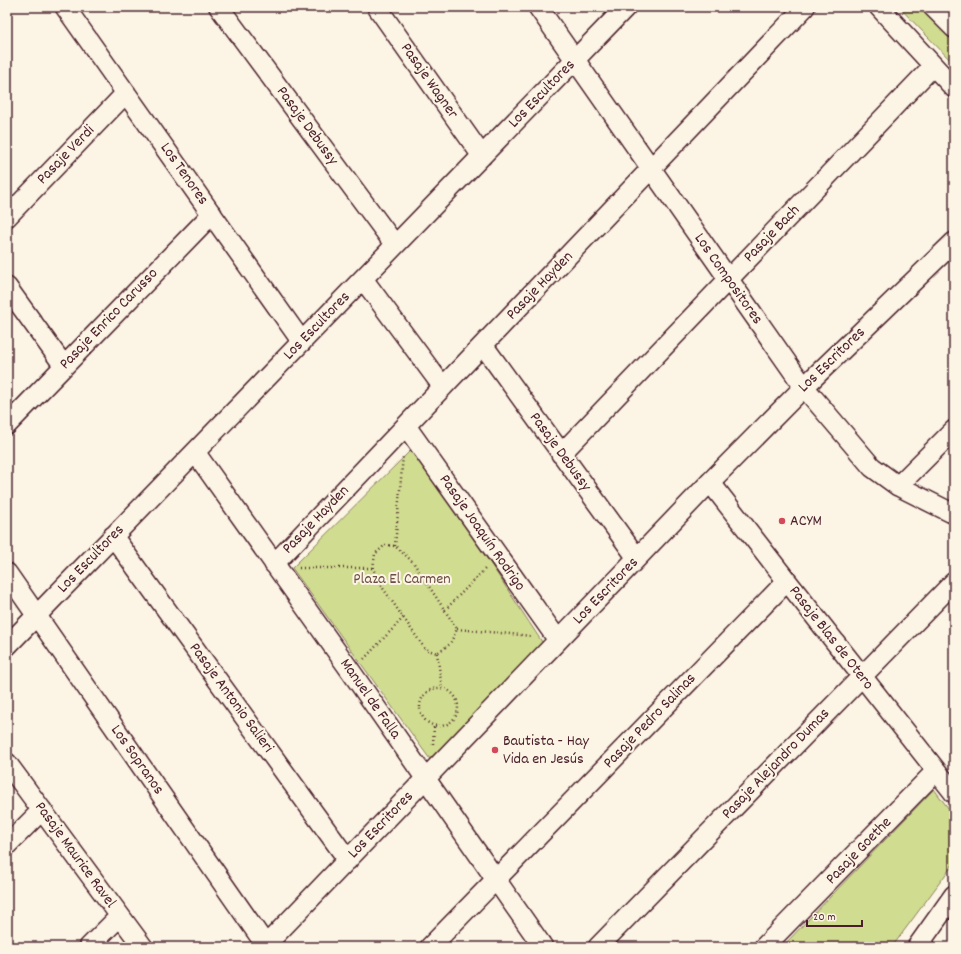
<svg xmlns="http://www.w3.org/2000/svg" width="961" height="954" viewBox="0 0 961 954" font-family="Dekko,sans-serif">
	<rect width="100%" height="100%" fill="#fcf5e5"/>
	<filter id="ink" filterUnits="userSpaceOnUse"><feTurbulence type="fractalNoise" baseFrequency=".025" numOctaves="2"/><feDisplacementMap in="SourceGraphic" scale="8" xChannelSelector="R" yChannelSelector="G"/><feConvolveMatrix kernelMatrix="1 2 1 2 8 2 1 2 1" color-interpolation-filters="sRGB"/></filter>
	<g filter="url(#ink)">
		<path fill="#d0dd90" stroke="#8d7e5e" d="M 899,7 L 926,7 L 954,34 L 954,64 Z
			M 414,447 L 544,645 L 432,762 L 292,568 Z
			M 934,789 L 954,816 L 954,863 L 892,947 L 782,947 Z"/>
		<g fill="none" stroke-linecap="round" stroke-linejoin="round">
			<defs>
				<path id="minor" d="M 65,7 L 302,342
					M 219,7 L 395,245
					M 377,7 L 482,156
					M 538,7 L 804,387 L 872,467 L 898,486 L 954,514
					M 879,7 L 954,88
					M 933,7 L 954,28
					M 7,217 L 126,93
					M 363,279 L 443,387
					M 7,287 L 64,366
					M 483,345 L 637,558
					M 7,425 L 212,214
					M 406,426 L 558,640
					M 195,452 L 352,673 L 543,947
					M 561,454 L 933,66
					M 710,482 L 787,581 L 954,793
					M 898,486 L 954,430
					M 113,536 L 348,860
					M 274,564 L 805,7
					M 7,573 L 267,947
					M 7,646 L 626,7
					M 7,763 L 143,947
					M 7,845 L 42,810
					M 89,947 L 120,916
					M 264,947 L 710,482 L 804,387 L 954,242
					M 430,947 L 787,581
					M 598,947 L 954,582
					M 764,947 L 936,771
					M 917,947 L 954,895"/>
			</defs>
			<use href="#minor" stroke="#4a1f2b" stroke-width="22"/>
			<path stroke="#4a1f2b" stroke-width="2.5" stroke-dasharray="1 3" stroke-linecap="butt" d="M 385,545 L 395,546 L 413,562 L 457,629 L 450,644 L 437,653 L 425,649 L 378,581 L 373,568 L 375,554 Z
				M 395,546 L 403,456
				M 299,568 L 373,568
				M 445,610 L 485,569
				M 457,629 L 532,636
				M 437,653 L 442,688
				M 364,659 L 404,617
				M420 707a19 19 0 1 1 38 0a19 19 0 1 1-38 0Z
				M 433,744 L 434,726"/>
			<use href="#minor" stroke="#fcf5e5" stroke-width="19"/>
		</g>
	</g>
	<g fill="#d1495b" stroke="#fcf5e5" stroke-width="1.5">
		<circle cx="782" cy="521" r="4"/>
		<circle cx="495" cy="750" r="4"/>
	</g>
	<g text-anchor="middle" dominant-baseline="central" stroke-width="4" stroke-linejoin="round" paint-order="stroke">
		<g font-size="16" fill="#4a1f2b" stroke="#fcf5e5">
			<text transform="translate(429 81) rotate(55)">Pasaje Wagner</text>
			<text transform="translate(542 94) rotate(-46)">Los Escultores</text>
			<text transform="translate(307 126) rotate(54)">Pasaje Debussy</text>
			<text transform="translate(66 155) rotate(-46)">Pasaje Verdi</text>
			<text transform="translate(184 174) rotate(55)">Los Tenores</text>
			<text transform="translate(772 234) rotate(-46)">Pasaje Bach</text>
			<text transform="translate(728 279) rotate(55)">Los Compositores</text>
			<text transform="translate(540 286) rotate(-46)">Pasaje Hayden</text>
			<text transform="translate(109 319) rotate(-46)">Pasaje Enrico Carusso</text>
			<text transform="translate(317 326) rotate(-46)">Los Escultores</text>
			<text transform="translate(832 360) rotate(-44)">Los Escritores</text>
			<text transform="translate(560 452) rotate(54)">Pasaje Debussy</text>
			<text transform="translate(316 520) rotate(-46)">Pasaje Hayden</text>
			<text transform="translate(482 533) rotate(55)">Pasaje Joaquín Rodrigo</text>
			<text transform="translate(91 559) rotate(-46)">Los Escultores</text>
			<text transform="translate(606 591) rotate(-46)">Los Escritores</text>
			<text transform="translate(831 638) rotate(52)">Pasaje Blas de Otero</text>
			<text transform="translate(231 698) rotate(54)">Pasaje Antonio Salieri</text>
			<text transform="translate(370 699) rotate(55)">Manuel de Falla</text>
			<text transform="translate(650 721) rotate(-46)">Pasaje Pedro Salinas</text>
			<text transform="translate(137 760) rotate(55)">Los Sopranos</text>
			<text transform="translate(776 764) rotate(-46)">Pasaje Alejandro Dumas</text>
			<text transform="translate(381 825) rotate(-46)">Los Escritores</text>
			<text transform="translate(859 851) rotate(-46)">Pasaje Goethe</text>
			<text transform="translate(75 855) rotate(54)">Pasaje Maurice Ravel</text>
		</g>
		<g font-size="16" fill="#4a1f2b" stroke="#fcf5e5" text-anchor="start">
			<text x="790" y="521">ACYM</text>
			<text x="503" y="741">Bautista - Hay<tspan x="503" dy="18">Vida en Jesús</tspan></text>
		</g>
		<g font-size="16" fill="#6c4e44" stroke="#fcf5e5">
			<text x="402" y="579">Plaza El Carmen</text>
		</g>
	</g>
	<rect width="961" height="954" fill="none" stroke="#fcf5e5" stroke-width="24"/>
	<rect x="12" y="12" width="937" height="930" fill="none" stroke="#4a1f2b" stroke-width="1.5" filter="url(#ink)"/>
	<path d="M807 920v6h55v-6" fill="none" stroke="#4a1f2b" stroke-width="2"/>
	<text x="813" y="920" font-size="12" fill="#4a1f2b" stroke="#fcf5e5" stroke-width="3" paint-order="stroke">20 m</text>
</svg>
